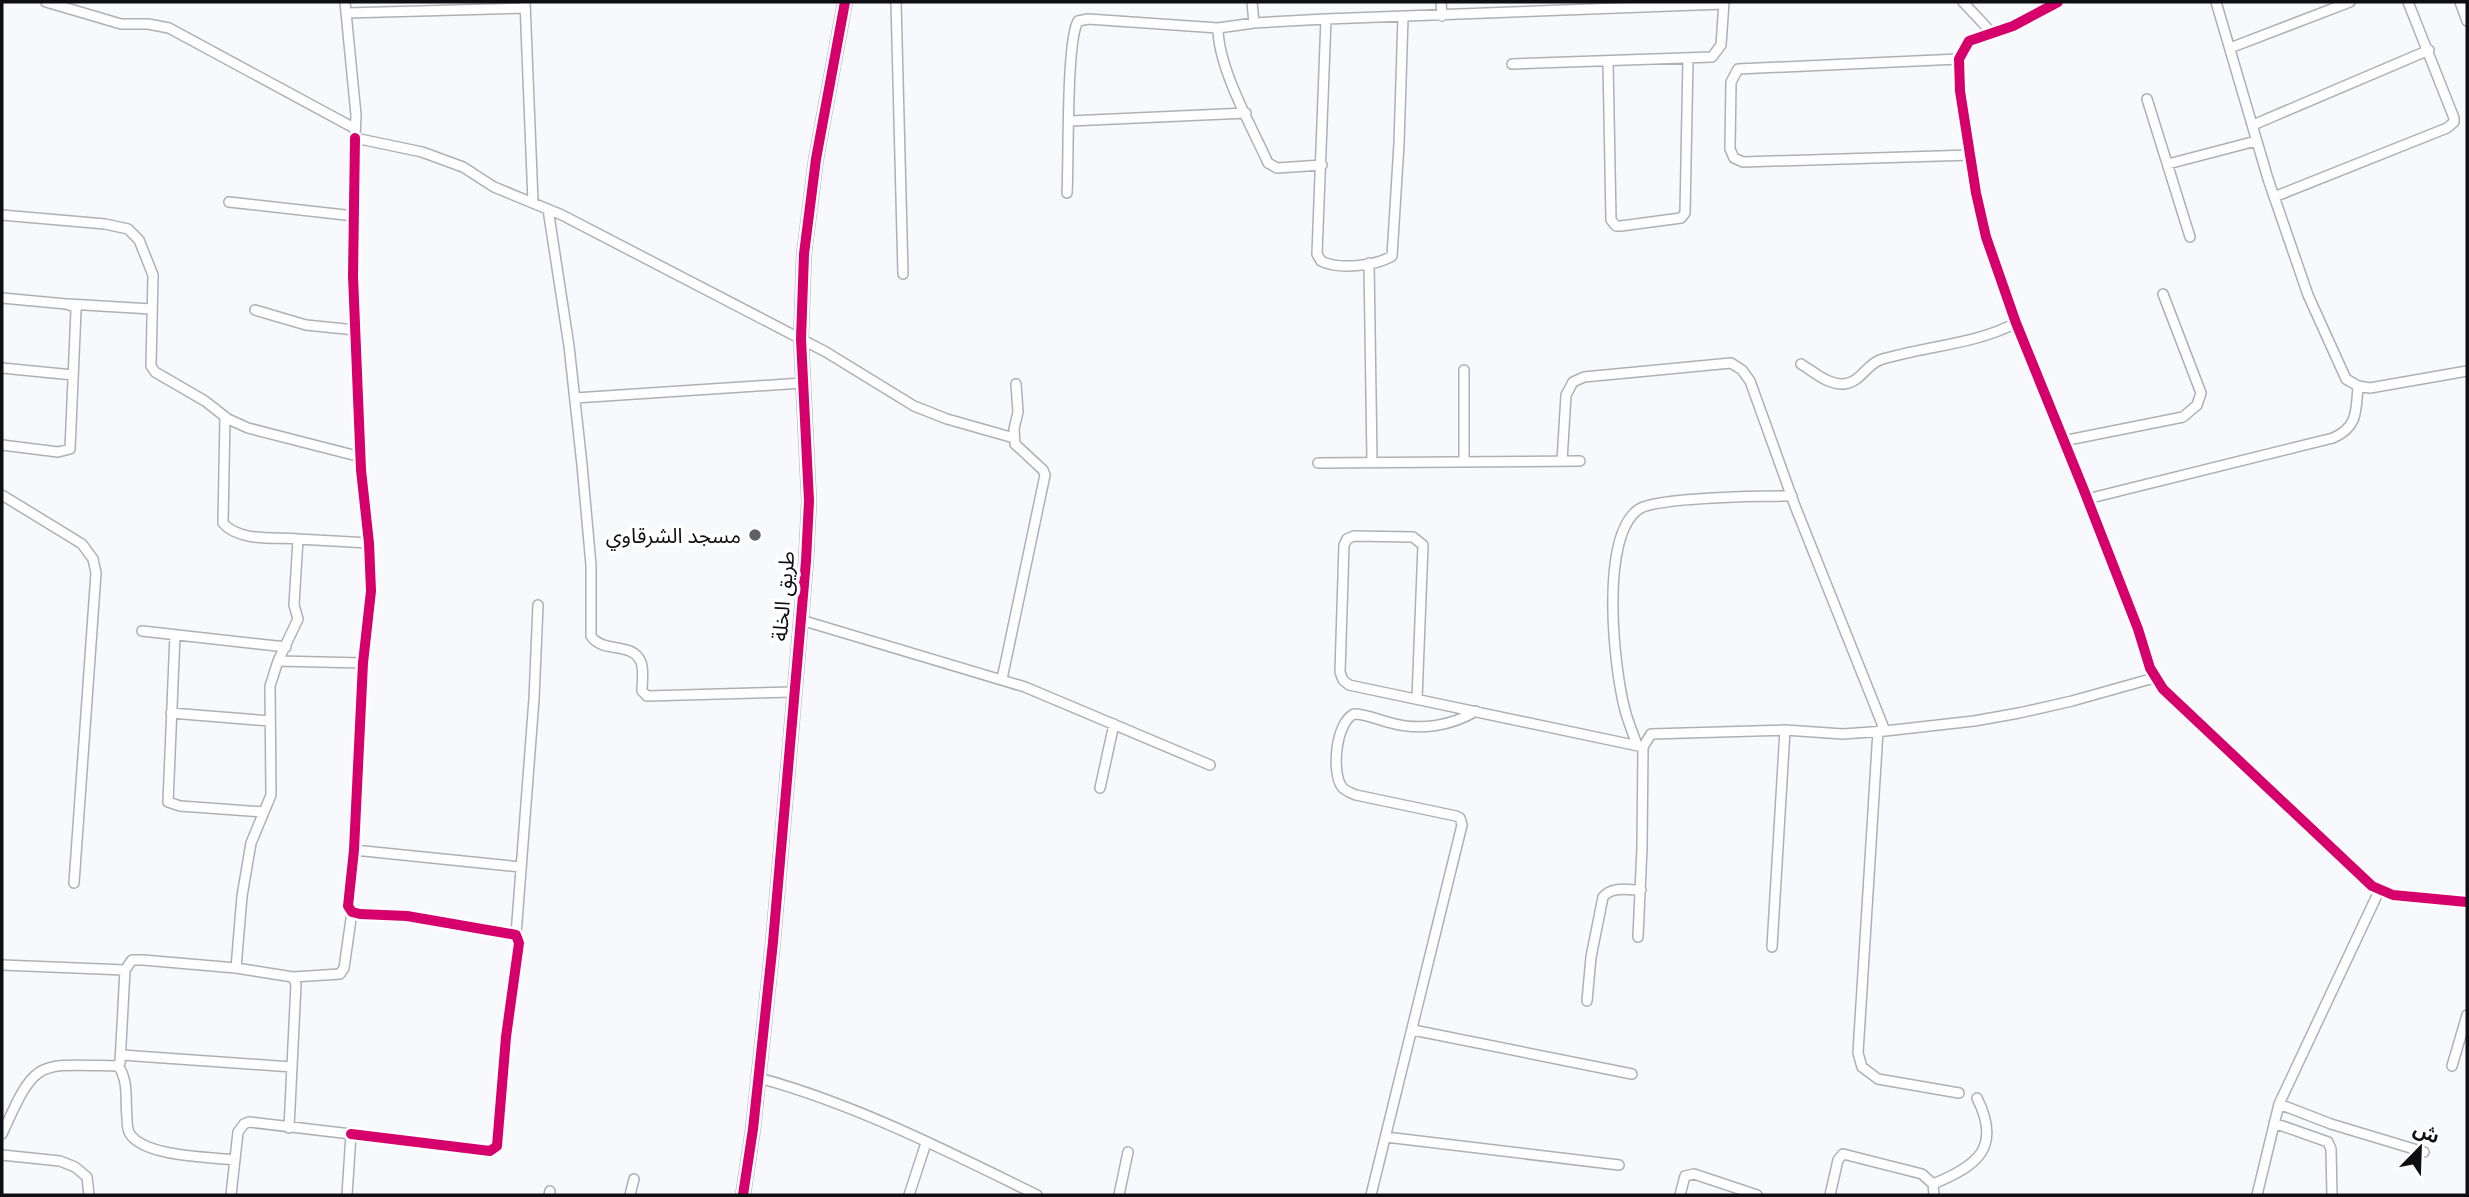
<svg xmlns="http://www.w3.org/2000/svg" width="2469" height="1197" viewBox="0 0 2469 1197" font-family="'Public Sans','Noto Sans Arabic',sans-serif">
	<rect width="100%" height="100%" fill="#f8f9fd"/>
	<g fill="none" stroke-linecap="round" stroke-linejoin="round">
		<defs>
			<path id="street" d="M 46,2 L 121,24 L 148,24 L 169,28 L 354,128
				M 345,2 L 356,115 L 355,138 L 422,152 L 463,167 L 494,187 L 562,215 L 826,352 L 914,406 L 947,419 L 1014,438
				M 525,2 L 533,202
				M 896,2 L 903,274
				M 1252,2 L 1254,23
				M 1441,2 L 1442,16
				M 1963,2 L 1992,33
				M 2058,2 L 2013,26 L 1969,41 L 1959,59 L 1960,91 L 1976,193 L 1986,237 L 2016,323 L 2083,488 L 2138,629 L 2150,668 L 2163,689 L 2372,886 L 2393,895 L 2467,902
				M 2216,2 L 2268,179 L 2308,295 L 2346,379 L 2358,386 L 2370,388 L 2467,371
				M 2460,2 L 2467,21
				M 347,13 L 525,8
				M 1326,19 L 1317,254 L 1321,261 C 1339,270 1375,266 1392,256 L 1399,144 L 1403,17
				M 2230,48 L 2350,2
				M 1959,59 L 1738,69 L 1731,82 L 1730,149 L 1734,158 L 1743,162 L 1971,155
				M 1608,61 L 1611,220 L 1616,226 L 1621,226 L 1681,218 L 1685,213 L 1688,59
				M 1512,64 L 1712,57 L 1721,45 L 1724,2
				M 2147,99 L 2190,237
				M 1070,121 L 1246,113
				M 2253,125 L 2429,50
				M 2168,164 L 2256,141
				M 1322,165 L 1277,168 L 1268,163 C 1251,125 1218,68 1218,28 L 1254,23 L 1326,19 L 1723,4
				M 1067,193 C 1069,161 1066,42 1078,21 L 1088,19 L 1218,28
				M 2274,197 L 2447,128 L 2454,122 L 2454,118 L 2408,2
				M 229,202 L 354,216
				M 548,209 L 569,346 L 582,465 L 591,565 L 591,636 C 603,654 632,641 641,662 C 644,670 642,682 642,691 L 647,696 L 794,692
				M 2,215 L 105,224 L 128,229 L 139,240 L 153,275 L 151,366 L 155,372 L 205,401 L 228,419 L 248,428 L 361,457
				M 1369,263 L 1372,461
				M 2,298 L 66,304 L 75,307 L 76,310 L 70,449 L 58,452 L 2,445
				M 68,304 L 151,309
				M 255,310 L 306,325 L 355,330
				M 1801,364 C 1814,372 1828,385 1844,384 C 1861,382 1866,365 1880,360 C 1924,346 1974,345 2016,323
				M 2,368 L 73,375
				M 575,398 L 802,383
				M 225,417 L 223,523 C 239,542 275,537 298,539
				M 2063,441 L 2183,417 L 2197,405 L 2201,393 L 2163,294
				M 1464,461 L 1464,370
				M 1562,461 L 1566,395 L 1573,382 L 1584,377 L 1731,363 L 1742,370 L 1750,381 L 1795,506 L 1885,731
				M 1318,463 L 1580,461
				M 2,495 L 82,544 L 93,559 L 96,573 L 74,883
				M 2087,499 L 2333,438 C 2358,427 2356,411 2358,386
				M 801,620 L 1025,687 L 1210,765
				M 142,631 L 286,647
				M 175,635 L 168,802 L 180,806 L 264,812
				M 278,661 L 363,663
				M 1002,679 L 1045,475 L 1043,470 L 1015,444 L 1014,429 L 1018,412 L 1016,384
				M 1417,699 L 1423,545 L 1413,537 L 1354,536 L 1347,539 L 1344,545 L 1340,672 L 1343,680 L 1349,685 L 1643,747
				M 171,713 L 270,721
				M 1878,731 L 1858,1053 L 1862,1067 L 1878,1079 L 1959,1093
				M 1637,745 C 1633,733 1628,722 1625,710 C 1614,669 1599,536 1639,509 C 1658,497 1765,496 1792,496
				M 1100,788 L 1114,724
				M 354,850 L 521,867
				M 516,935 L 534,699 L 538,605
				M 1638,937 L 1642,847 L 1643,747 L 1651,734 L 1785,730 L 1843,734 L 1885,731 L 1974,721 L 2019,713 L 2072,701 L 2154,678
				M 1772,947 L 1785,730
				M 2,965 L 125,970
				M 236,968 L 242,896 L 251,843 L 271,795 L 270,686 L 278,661 L 298,619 L 294,605 L 298,539 L 369,543
				M 293,977 L 340,974 L 344,968 L 352,912
				M 1587,1001 L 1591,957 L 1603,897 C 1612,886 1627,890 1641,890
				M 1413,1030 L 1632,1074
				M 122,1055 L 292,1067
				M 118,1065 C 129,1082 125,1099 127,1118 C 127,1123 128,1131 130,1134 C 145,1157 210,1157 235,1160
				M 2452,1066 L 2467,1015
				M 759,1078 C 855,1104 947,1151 1037,1195
				M 2279,1104 L 2331,1124 L 2424,1152
				M 2274,1123 L 2328,1142 L 2331,1149 L 2332,1195
				M 2,1134 C 36,1059 35,1064 115,1066 L 120,1063 L 125,970 L 132,960 L 143,960 L 236,968 L 293,977 L 296,984 L 289,1128
				M 351,1134 L 490,1151 L 497,1146 L 506,1037 L 519,943 L 516,935 L 511,934 L 407,916 L 360,914 L 352,912 L 348,906 L 354,850 L 363,663 L 371,591 L 369,543 L 361,470 L 353,276 L 355,138
				M 1386,1137 L 1619,1165
				M 2,1155 L 60,1161 L 75,1167 L 87,1177 L 89,1195
				M 1933,1184 C 1977,1166 2002,1148 1977,1098
				M 231,1195 L 238,1132 L 244,1124 L 249,1122 L 351,1134 L 347,1195
				M 549,1195 L 550,1191
				M 630,1195 L 634,1179
				M 909,1195 L 926,1143
				M 1119,1195 L 1128,1152
				M 1371,1195 L 1462,825 L 1460,818 L 1456,816 L 1356,795 C 1351,793 1345,791 1342,787 C 1331,772 1336,722 1354,714 C 1366,714 1379,720 1391,723 C 1420,731 1451,726 1476,711
				M 1680,1195 L 1685,1176 L 1694,1174 L 1757,1195
				M 1830,1195 L 1838,1160 L 1843,1154 L 1922,1174 L 1933,1184 L 1934,1195
				M 2257,1195 L 2279,1104 L 2379,891"/>
			<path id="secondary" d="M 743,1195 L 753,1129 L 773,942 L 806,561 L 809,501 L 801,339 L 804,254 L 816,159 L 845,2"/>
		</defs>
		<use href="#street" stroke="#afb0b4" stroke-width="12"/>
		<use href="#secondary" stroke="#afb0b4" stroke-width="16"/>
		<use href="#street" stroke="#fefeff" stroke-width="9"/>
		<use href="#secondary" stroke="#fefeff" stroke-width="12"/>
		<defs>
			<path id="cycleway" d="M 2058,2 L 2013,26 L 1969,41 L 1959,59 L 1960,91 L 1976,193 L 1986,237 L 2016,323 L 2083,488 L 2138,629 L 2150,668 L 2163,689 L 2372,886 L 2393,895 L 2467,902
				M 351,1134 L 490,1151 L 497,1146 L 506,1037 L 519,943 L 516,935 L 511,934 L 407,916 L 360,914 L 352,912 L 348,906 L 354,850 L 363,663 L 371,591 L 369,543 L 361,470 L 353,276 L 355,138
				M 743,1195 L 753,1129 L 773,942 L 806,561 L 809,501 L 801,339 L 804,254 L 816,159 L 845,2"/>
		</defs>
		<use href="#cycleway" stroke="#fff" stroke-width="15"/>
		<use href="#cycleway" stroke="#d6006c" stroke-width="10"/>
	</g>
	<circle fill="#606065" stroke="#fff" stroke-width="2.5" cx="755" cy="535" r="7"/>
	<g text-anchor="middle" dominant-baseline="central" stroke-width="7" stroke-linejoin="round" paint-order="stroke">
		<g font-size="21" fill="#0e0e13" stroke="#fff" text-anchor="end">
			<text x="741" y="535">مسجد الشرقاوي</text>
		</g>
		<g font-size="21" fill="#0e0e13" stroke="#fff">
			<text transform="translate(783 596) rotate(-85)">طريق الخلة</text>
		</g>
	</g>
	<rect width="2469" height="1197" fill="none" stroke="#0e0e13" stroke-width="7"/>
	<g transform="translate(2420 1148) rotate(23)" stroke="#ffffff" stroke-width="5" paint-order="stroke">
	<path d="M0-5L12 26L0 18L-12 26Z" fill="#0e0e13"/>
	<text y="-10" font-size="19" font-weight="bold" text-anchor="middle" fill="#0e0e13">ش</text>
	</g>
</svg>
